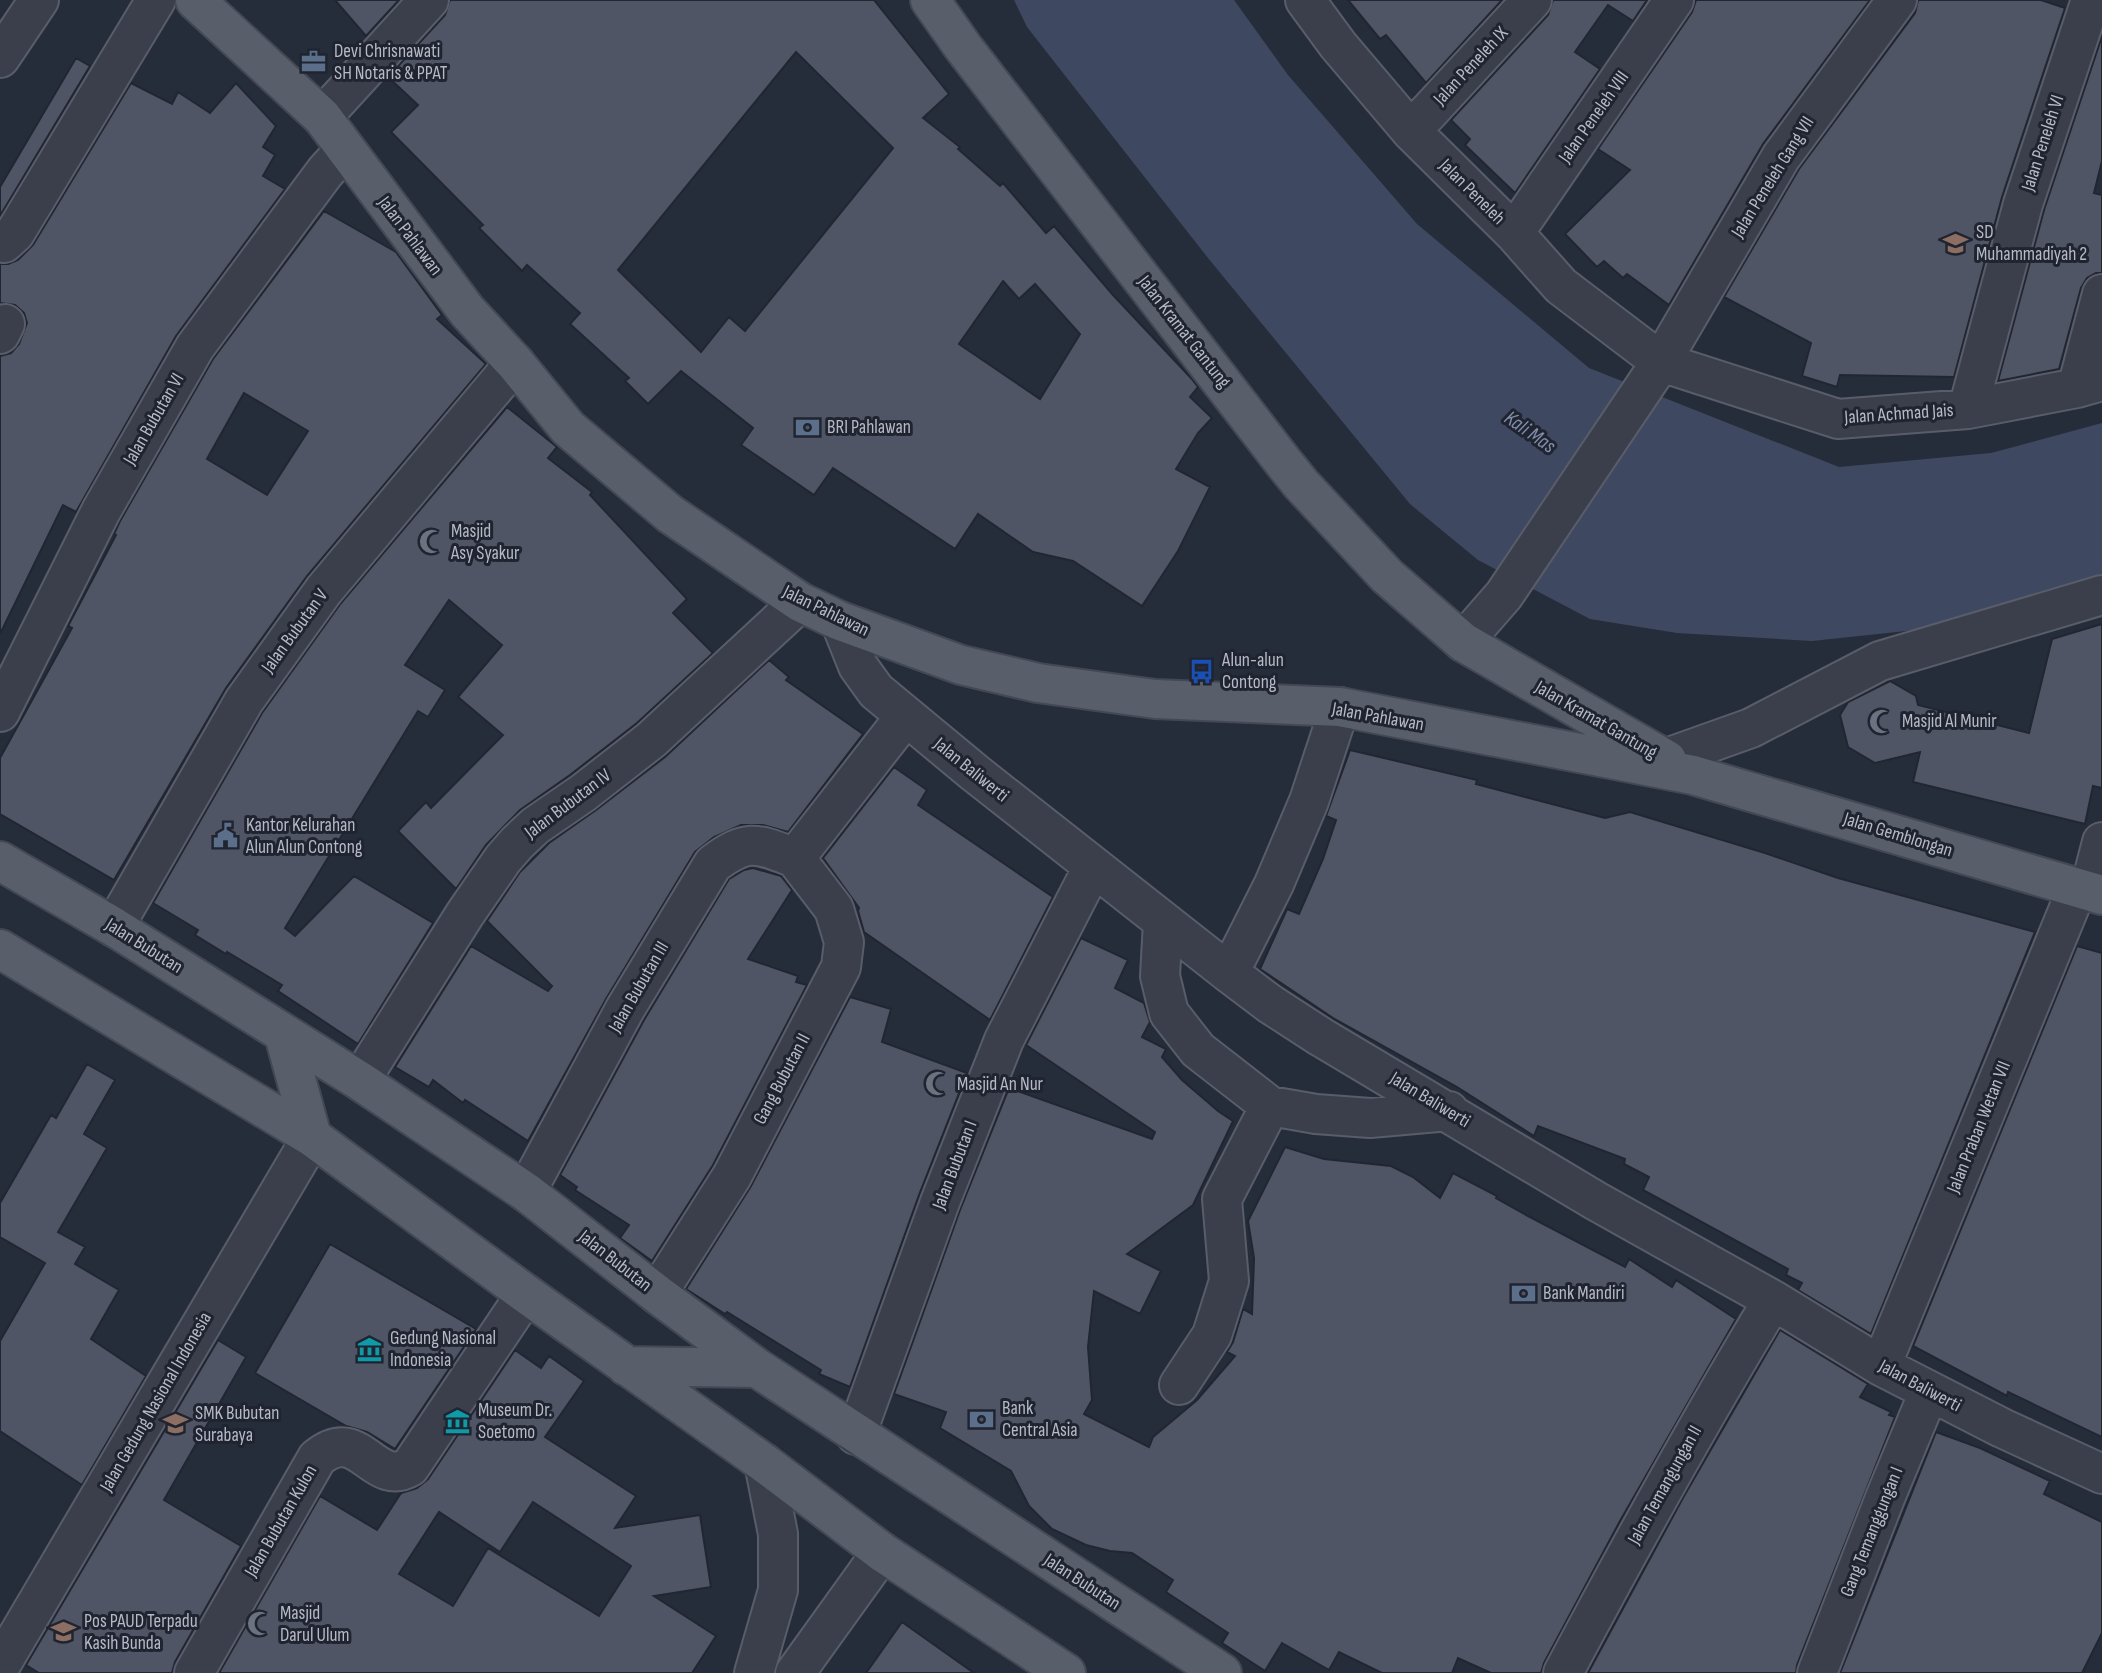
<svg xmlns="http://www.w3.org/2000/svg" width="2102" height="1673" viewBox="0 0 2102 1673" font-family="'Sofia Sans Condensed',sans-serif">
	<rect width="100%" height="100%" fill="#262d3a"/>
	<path fill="#3e4961" d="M 1014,0 L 1234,0 L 1288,75 L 1417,224 L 1589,368 L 1839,467 L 1991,453 L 2102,423 L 2102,583 L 2050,604 L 1906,631 L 1812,641 L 1677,633 L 1590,619 L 1478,560 L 1410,504 L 1208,258 L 1027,27 Z"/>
	<path fill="#4f5565" stroke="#212632" stroke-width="2" fill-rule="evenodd" d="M 335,0 L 399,0 L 366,36 Z
		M 450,0 L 874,0 L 949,94 L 923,118 L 960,147 L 958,149 L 1000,186 L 1003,183 L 1046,233 L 1054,226 L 1113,295 L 1191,378 L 1198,387 L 1190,397 L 1212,418 L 1198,433 L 1176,469 L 1210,487 L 1178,551 L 1142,606 L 1073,561 L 1033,552 L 978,514 L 955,549 L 833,468 L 814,495 L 741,445 L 753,428 L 681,371 L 648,404 L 625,381 L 629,378 L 570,324 L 580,313 L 527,265 L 522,271 L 479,228 L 483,225 L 391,132 L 418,105 L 388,77 L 445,15 ZM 796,52 L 893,148 L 745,331 L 729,317 L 701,352 L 618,270 ZM 1003,281 L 1019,299 L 1035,284 L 1080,334 L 1040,399 L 959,344 Z
		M 1348,0 L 1502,0 L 1426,83 L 1386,35 L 1380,39 Z
		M 1553,0 L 1647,0 L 1633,21 L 1608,5 L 1575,52 L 1600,69 L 1515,193 L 1465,145 L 1470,139 L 1451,120 L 1548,15 Z
		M 1696,0 L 1870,0 L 1763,144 L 1669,305 L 1627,274 L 1623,278 L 1604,261 L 1597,267 L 1565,234 L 1630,170 L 1598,149 L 1692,12 Z
		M 1918,0 L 2041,0 L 2065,8 L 2002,197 L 1954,377 L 1840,375 L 1837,387 L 1802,376 L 1811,343 L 1724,297 L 1799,169 L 1915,13 Z
		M 2102,36 L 2102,161 L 2094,193 L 2102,195 L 2102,273 L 2096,273 L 2087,278 L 2081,288 L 2059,369 L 1998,381 L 2044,210 Z
		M 76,58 L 90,66 L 0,216 L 0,187 Z
		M 131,83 L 172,104 L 178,92 L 210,113 L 236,83 L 276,126 L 263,147 L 275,155 L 263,176 L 285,189 L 176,336 L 76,512 L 63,505 L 0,634 L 0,356 L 11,353 L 19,344 L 27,323 L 24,313 L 15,305 L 0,303 L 0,264 L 8,264 L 18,260 L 33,245 Z
		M 324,211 L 396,252 L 442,315 L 437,319 L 486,364 L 307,576 L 226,688 L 114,880 L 0,814 L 0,758 L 72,628 L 68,626 L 116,535 L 114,534 L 120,521 L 213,359 ZM 244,393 L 308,431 L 267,495 L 207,459 Z
		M 507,407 L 557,447 L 548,458 L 592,492 L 590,495 L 687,599 L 673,613 L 713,653 L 637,723 L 570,775 L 520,810 L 486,845 L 456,889 L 398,831 L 426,802 L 431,808 L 503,735 L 458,697 L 502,645 L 449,600 L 405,665 L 445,690 L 428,717 L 418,711 L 285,928 L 295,936 L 354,876 L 433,923 L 358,1044 L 278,991 L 282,985 L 227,952 L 226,954 L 195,935 L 198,930 L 153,903 L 262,713 L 341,603 Z
		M 2102,624 L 2102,788 L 2093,786 L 2085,824 L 1913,782 L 1920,752 L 1875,763 L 1848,747 L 1840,715 L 1848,702 L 1890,681 L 1916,696 L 1918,705 L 2029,733 L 2052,639 Z
		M 769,660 L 789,677 L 786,680 L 863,734 L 788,832 L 763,825 L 741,825 L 714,837 L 695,852 L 606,999 L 528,1141 L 465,1100 L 463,1103 L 433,1080 L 429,1087 L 395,1067 L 471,946 L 548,991 L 552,986 L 487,921 L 520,872 L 549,843 L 596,810 L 665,757 Z
		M 1350,750 L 1477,780 L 1476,784 L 1605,818 L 1630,812 L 1765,853 L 1838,878 L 2035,932 L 1871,1334 L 1798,1290 L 1802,1283 L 1786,1275 L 1788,1269 L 1643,1190 L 1649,1177 L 1624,1164 L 1625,1159 L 1538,1126 L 1534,1136 L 1457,1087 L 1333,1018 L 1260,969 L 1287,909 L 1299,914 L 1323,859 L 1336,820 L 1326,816 Z
		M 894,767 L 927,790 L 918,805 L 1053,897 L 990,1020 L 864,932 L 858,911 L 859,908 L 823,858 Z
		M 753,868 L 781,876 L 792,890 L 748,959 L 798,976 L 796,982 L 807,985 L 713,1165 L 652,1261 L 620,1238 L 629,1225 L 575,1190 L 577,1187 L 560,1175 L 644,1020 L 729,879 L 744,870 Z
		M 1081,938 L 1128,960 L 1115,988 L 1144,1003 L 1150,1022 L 1142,1037 L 1166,1049 L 1162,1057 L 1182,1080 L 1218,1111 L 1233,1121 L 1193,1205 L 1127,1254 L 1161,1271 L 1140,1314 L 1094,1291 L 1088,1347 L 1092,1400 L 1084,1414 L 1149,1447 L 1153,1437 L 1197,1400 L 1235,1356 L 1227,1352 L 1233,1342 L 1243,1309 L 1252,1314 L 1254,1258 L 1248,1221 L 1285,1147 L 1324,1159 L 1391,1166 L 1413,1177 L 1440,1198 L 1453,1173 L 1497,1196 L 1496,1198 L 1528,1216 L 1625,1267 L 1629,1259 L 1672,1287 L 1676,1280 L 1736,1319 L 1620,1521 L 1544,1663 L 1541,1673 L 1491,1673 L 1458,1658 L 1452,1673 L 1382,1673 L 1339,1652 L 1329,1670 L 1282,1643 L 1265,1671 L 1222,1643 L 1228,1633 L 1166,1592 L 1173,1580 L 1132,1553 L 1110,1551 L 1086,1545 L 1052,1529 L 1029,1506 L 1011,1471 L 940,1428 L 946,1412 L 894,1394 L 960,1210 L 1009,1088 L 1152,1139 L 1155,1132 L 1026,1045 Z
		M 2077,946 L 2102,953 L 2102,1437 L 2008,1392 L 2007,1396 L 1913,1346 Z
		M 850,997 L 891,1009 L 882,1042 L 967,1073 L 919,1195 L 850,1387 L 819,1374 L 821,1370 L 727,1312 L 725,1314 L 686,1289 L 751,1186 Z
		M 87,1064 L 115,1080 L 84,1134 L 107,1148 L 58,1232 L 85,1247 L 75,1264 L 119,1290 L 91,1339 L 146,1376 L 82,1485 L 0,1431 L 0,1341 L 45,1263 L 0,1237 L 0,1203 L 51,1115 L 56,1118 Z
		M 330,1244 L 476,1329 L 395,1449 L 367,1432 L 346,1426 L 255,1373 Z
		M 1780,1330 L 1868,1384 L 1860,1397 L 1891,1412 L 1889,1415 L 1895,1417 L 1797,1665 L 1796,1673 L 1588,1673 L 1684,1496 Z
		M 218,1340 L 246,1357 L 164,1500 L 241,1546 L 175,1662 L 172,1673 L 39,1673 L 26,1665 Z
		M 515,1350 L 541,1368 L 549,1356 L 584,1381 L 545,1437 L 636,1496 L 615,1528 L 700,1515 L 711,1587 L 654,1596 L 716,1636 L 692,1673 L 219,1673 L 320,1496 L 377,1530 L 401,1493 L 417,1488 L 428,1479 ZM 533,1502 L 631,1566 L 599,1616 L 488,1548 L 453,1606 L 399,1574 L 439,1512 L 500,1552 Z
		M 1936,1432 L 1980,1448 L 2050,1481 L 2044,1494 L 2102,1522 L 2102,1633 L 2082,1673 L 1840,1673 Z
		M 902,1622 L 974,1673 L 866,1673 Z"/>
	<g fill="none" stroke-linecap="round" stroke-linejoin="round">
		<defs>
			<path id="minor" d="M 1305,0 L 1338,45 L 1411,131 L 1514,233 L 1561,286 L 1661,362 L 1838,419 L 1968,409 L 2077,388 L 2102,381
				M 0,58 L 39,0
				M 322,117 L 429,0
				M 1411,131 L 1532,0
				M 1514,233 L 1674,0
				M 0,241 L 4,243 L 15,233 L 156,0
				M 0,334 L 5,324
				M 2077,388 L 2102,294
				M 1968,409 L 2023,204 L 2091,0
				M 840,621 L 858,666 L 876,691 L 975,773 L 1229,973 L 1270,1004 L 1321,1037 L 1596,1201 L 1773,1300 L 1881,1366 L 2002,1428 L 2102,1474
				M 1463,642 L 1504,595 L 1661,362 L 1781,157 L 1897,0
				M 0,712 L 101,511 L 195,347 L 325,172 L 345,150
				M 1664,759 L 1751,728 L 1880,661 L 2102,595
				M 795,858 L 905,717
				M 2089,892 L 2102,842
				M 1163,922 L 1160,976 L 1169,1013 L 1198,1050 L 1270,1106 L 1316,1114 L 1370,1118 L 1449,1111
				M 114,927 L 244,701 L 324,590 L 515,363
				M 1229,973 L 1274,884 L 1309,801 L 1340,707
				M 360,1081 L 465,914 L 503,859 L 517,843 L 535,826 L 583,793 L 651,740 L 800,602
				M 526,1192 L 625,1009 L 713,864 C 748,838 756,843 795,858
				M 657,1294 L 732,1176 L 841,967 L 844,942 L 834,909 L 795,858
				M 1881,1366 L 2077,889
				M 1179,1385 L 1212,1335 L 1229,1281 L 1222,1199 L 1270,1106
				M 856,1435 L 940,1202 L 1004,1040 L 1093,867
				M 0,1666 L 312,1137
				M 194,1673 L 317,1458 C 360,1422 373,1489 410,1467 L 526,1294
				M 754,1673 L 778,1590 L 778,1534 L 764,1463
				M 795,1673 L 882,1552
				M 1563,1673 C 1630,1547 1699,1422 1773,1300
				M 1817,1673 L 1885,1498 L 1929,1392"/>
			<path id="major" d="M 195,0 L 322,117 L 467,311 L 515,363 L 568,428 L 670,514 L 800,602 L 840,621 L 961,665 L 1038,683 L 1155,699 L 1340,707 L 1693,775 L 2102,895
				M 930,0 L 963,47 L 1284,463 L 1301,484 L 1387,576 L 1463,642 L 1667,760
				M 0,861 L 114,927 L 360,1081 L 526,1192 L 657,1294 L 757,1368 L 1222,1673
				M 0,949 L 312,1137 L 526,1294 L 764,1463 L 882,1552 L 1066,1673
				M 284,1035 L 312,1137
				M 626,1366 L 757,1368"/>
		</defs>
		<use href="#minor" stroke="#585d69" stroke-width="42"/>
		<use href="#major" stroke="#434854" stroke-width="42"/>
		<use href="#minor" stroke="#3a3f4b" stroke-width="38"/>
		<use href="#major" stroke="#585e6a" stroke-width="38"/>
	</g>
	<defs>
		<symbol id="office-bare" viewBox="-9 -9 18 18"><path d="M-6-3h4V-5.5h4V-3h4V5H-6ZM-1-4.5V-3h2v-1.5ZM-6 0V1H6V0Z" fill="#5c6f8a" stroke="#1f2430" stroke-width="2.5" paint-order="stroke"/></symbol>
		<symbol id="school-bare" viewBox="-9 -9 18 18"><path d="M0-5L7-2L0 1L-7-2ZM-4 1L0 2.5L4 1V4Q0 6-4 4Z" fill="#8d6e63" stroke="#1f2430" stroke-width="2.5" paint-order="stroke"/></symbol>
		<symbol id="bank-bare" viewBox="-9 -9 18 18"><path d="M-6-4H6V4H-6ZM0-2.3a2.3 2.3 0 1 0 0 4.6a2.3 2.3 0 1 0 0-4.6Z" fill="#5c6f8a" stroke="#1f2430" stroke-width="2.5" paint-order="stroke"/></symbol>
		<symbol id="mosque-bare" viewBox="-9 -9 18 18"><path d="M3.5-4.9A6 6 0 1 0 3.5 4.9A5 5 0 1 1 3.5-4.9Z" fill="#6b7280" stroke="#1f2430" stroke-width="2.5" paint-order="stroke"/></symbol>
		<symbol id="bus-bare" viewBox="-9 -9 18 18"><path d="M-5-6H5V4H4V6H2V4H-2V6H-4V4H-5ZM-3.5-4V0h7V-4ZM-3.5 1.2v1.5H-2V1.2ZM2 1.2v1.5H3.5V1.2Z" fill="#1a4fb4" stroke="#1f2430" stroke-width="2.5" paint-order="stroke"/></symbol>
		<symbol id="civic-bare" viewBox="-9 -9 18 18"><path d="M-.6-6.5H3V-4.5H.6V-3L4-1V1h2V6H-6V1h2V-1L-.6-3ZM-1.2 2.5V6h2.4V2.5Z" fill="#5c6f8a" stroke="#1f2430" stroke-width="2.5" paint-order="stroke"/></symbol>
		<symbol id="museum-bare" viewBox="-9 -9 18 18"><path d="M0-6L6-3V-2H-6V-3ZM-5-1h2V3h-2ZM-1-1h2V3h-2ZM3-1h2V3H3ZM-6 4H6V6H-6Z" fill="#0f9aa8" stroke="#1f2430" stroke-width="2.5" paint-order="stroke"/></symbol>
	</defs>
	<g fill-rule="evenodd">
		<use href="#office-bare" x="296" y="44" width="35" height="35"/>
		<use href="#school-bare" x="1938" y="226" width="35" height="35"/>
		<use href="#bank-bare" x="790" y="410" width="35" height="35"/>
		<use href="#mosque-bare" x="414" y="524" width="35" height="35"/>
		<use href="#bus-bare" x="1184" y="654" width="35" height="35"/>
		<use href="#mosque-bare" x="1864" y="704" width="35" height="35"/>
		<use href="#civic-bare" x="208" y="818" width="35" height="35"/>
		<use href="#mosque-bare" x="920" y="1066" width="35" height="35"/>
		<use href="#bank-bare" x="1506" y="1276" width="35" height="35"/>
		<use href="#museum-bare" x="352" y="1332" width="35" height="35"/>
		<use href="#bank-bare" x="964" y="1402" width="35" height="35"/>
		<use href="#museum-bare" x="440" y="1404" width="35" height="35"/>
		<use href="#school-bare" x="158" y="1406" width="35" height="35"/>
		<use href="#mosque-bare" x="242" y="1606" width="35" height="35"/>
		<use href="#school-bare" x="46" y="1614" width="35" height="35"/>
	</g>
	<g text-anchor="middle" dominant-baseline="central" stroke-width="6" stroke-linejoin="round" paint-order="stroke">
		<g font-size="19" fill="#b5bac6" stroke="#1f2430" text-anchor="start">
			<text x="334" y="51">Devi Chrisnawati<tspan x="334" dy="22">SH Notaris &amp; PPAT</tspan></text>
			<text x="1976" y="232">SD<tspan x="1976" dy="22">Muhammadiyah 2</tspan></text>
			<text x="827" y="427">BRI Pahlawan</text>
			<text x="451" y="531">Masjid<tspan x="451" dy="22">Asy Syakur</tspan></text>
			<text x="1222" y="660">Alun-alun<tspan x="1222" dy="22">Contong</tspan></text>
			<text x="1902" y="721">Masjid Al Munir</text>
			<text x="246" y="825">Kantor Kelurahan<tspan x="246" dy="22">Alun Alun Contong</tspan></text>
			<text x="957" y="1084">Masjid An Nur</text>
			<text x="1543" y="1293">Bank Mandiri</text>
			<text x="390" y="1338">Gedung Nasional<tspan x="390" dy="22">Indonesia</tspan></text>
			<text x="1002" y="1408">Bank<tspan x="1002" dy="22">Central Asia</tspan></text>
			<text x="478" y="1410">Museum Dr.<tspan x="478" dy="22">Soetomo</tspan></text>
			<text x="195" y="1413">SMK Bubutan<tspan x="195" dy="22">Surabaya</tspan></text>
			<text x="280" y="1613">Masjid<tspan x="280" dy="22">Darul Ulum</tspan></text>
			<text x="84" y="1621">Pos PAUD Terpadu<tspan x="84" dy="22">Kasih Bunda</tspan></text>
		</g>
		<g font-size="19" fill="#b5bac6" stroke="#1f2430">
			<text transform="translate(1471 66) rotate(-47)">Jalan Peneleh IX</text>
			<text transform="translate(1594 117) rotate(-55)">Jalan Peneleh VIII</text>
			<text transform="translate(2043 143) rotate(-72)">Jalan Peneleh VI</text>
			<text transform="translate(1773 177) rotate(-58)">Jalan Peneleh Gang VII</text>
			<text transform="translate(1472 192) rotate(45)">Jalan Peneleh</text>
			<text transform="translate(410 236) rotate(53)">Jalan Pahlawan</text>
			<text transform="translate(1184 332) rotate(52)">Jalan Kramat Gantung</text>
			<text transform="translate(1899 414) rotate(-4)">Jalan Achmad Jais</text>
			<text transform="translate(154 419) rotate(-60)">Jalan Bubutan VI</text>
			<text transform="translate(826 611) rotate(26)">Jalan Pahlawan</text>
			<text transform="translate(295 631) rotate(-54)">Jalan Bubutan V</text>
			<text transform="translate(1378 717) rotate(10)">Jalan Pahlawan</text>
			<text transform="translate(1596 720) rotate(30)">Jalan Kramat Gantung</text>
			<text transform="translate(971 770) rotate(39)">Jalan Baliwerti</text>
			<text transform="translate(568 804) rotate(-37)">Jalan Bubutan IV</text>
			<text transform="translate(1898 835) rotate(17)">Jalan Gemblongan</text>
			<text transform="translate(144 946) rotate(32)">Jalan Bubutan</text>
			<text transform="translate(639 987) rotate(-60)">Jalan Bubutan III</text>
			<text transform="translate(782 1079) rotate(-62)">Gang Bubutan II</text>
			<text transform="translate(1430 1100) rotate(31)">Jalan Baliwerti</text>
			<text transform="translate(1979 1127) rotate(-68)">Jalan Praban Wetan VII</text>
			<text transform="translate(955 1165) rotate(-69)">Jalan Bubutan I</text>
			<text transform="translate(615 1261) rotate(38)">Jalan Bubutan</text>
			<text transform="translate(1920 1386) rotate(28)">Jalan Baliwerti</text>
			<text transform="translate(156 1402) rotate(-60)">Jalan Gedung Nasional Indonesia</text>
			<text transform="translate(1665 1485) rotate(-61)">Jalan Temangungan II</text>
			<text transform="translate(281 1521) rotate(-60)">Jalan Bubutan Kulon</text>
			<text transform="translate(1872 1532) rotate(-68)">Gang Temanggungan I</text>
			<text transform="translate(1082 1582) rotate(33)">Jalan Bubutan</text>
		</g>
		<g font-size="21" font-style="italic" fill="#818eaa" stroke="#1f2430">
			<text transform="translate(1530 432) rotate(35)">Kali Mas</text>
		</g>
	</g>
</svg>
